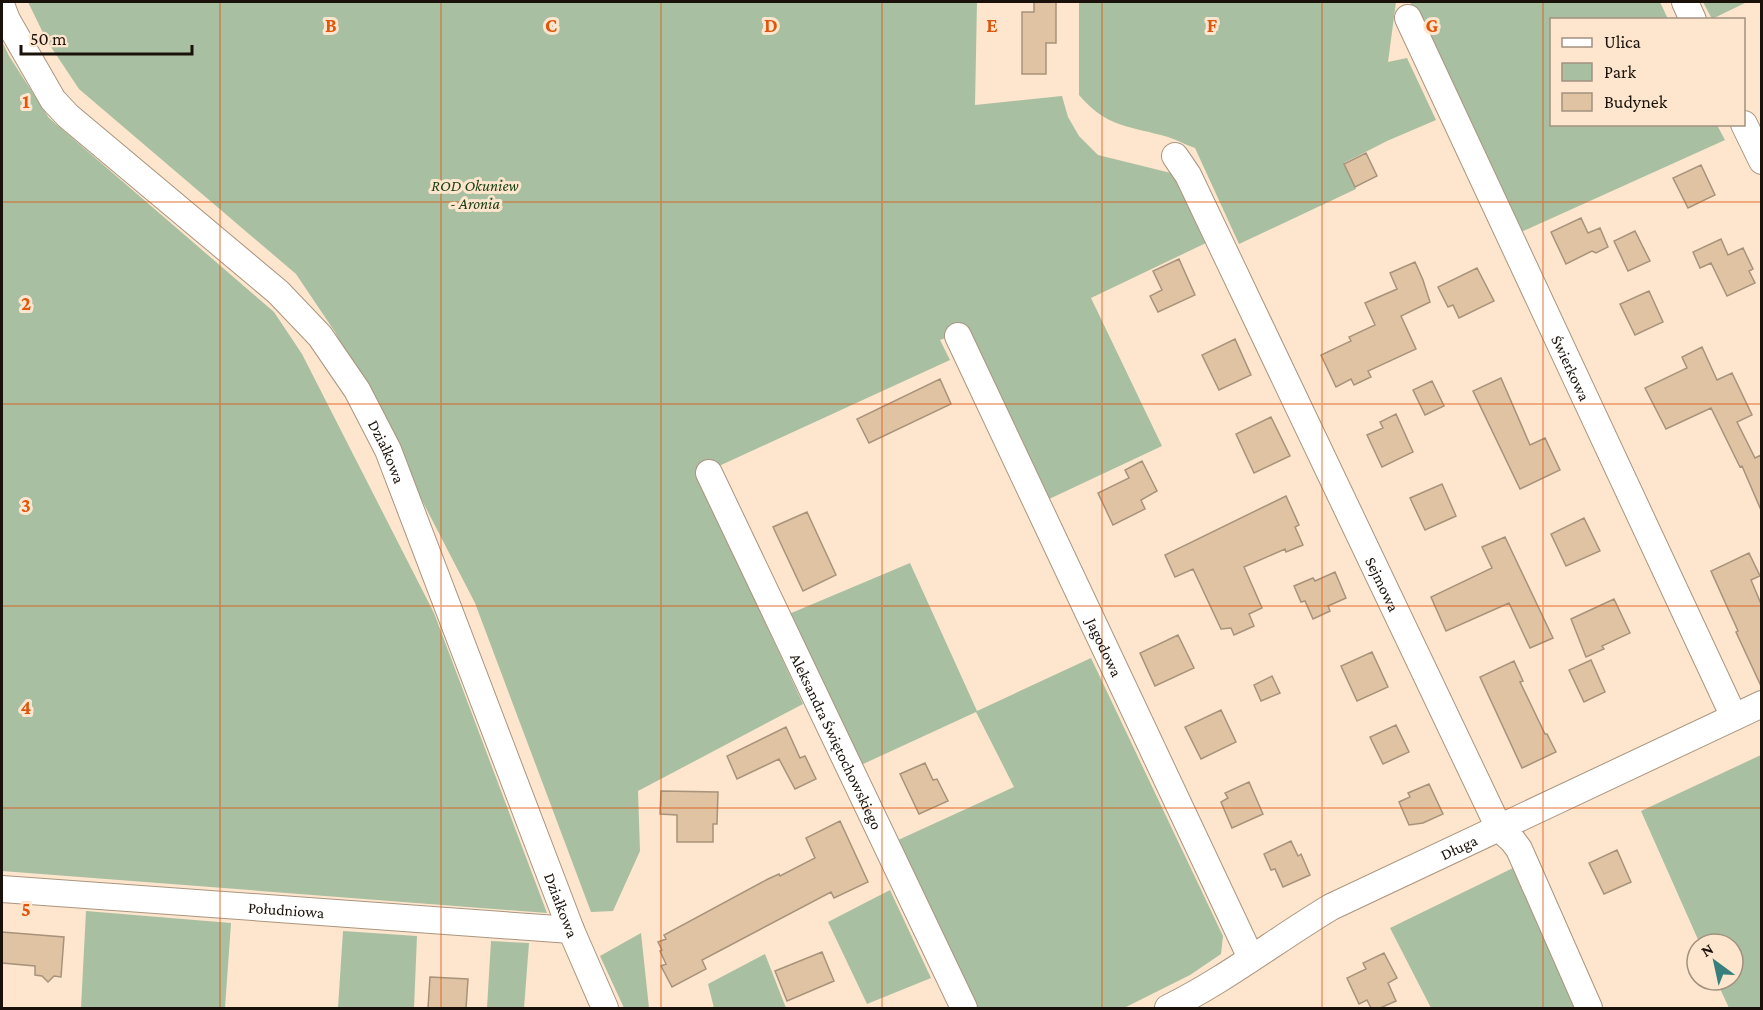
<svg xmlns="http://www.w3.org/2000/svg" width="1763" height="1010" viewBox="0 0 1763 1010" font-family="'Crimson Pro',serif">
	<rect width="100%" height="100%" fill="#fde6cd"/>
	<path fill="#a8bfa2" d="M 28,2 L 977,2 L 975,105 L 1062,96 L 1068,117 L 1079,136 L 1098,155 L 1175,174 L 1208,242 L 1091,298 L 1162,446 L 1047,500 L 965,331 L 940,340 L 950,360 L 719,466 L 696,473 L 803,704 L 638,791 L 640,851 L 613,911 L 591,912 L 475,603 L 335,332 L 296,274 L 79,89 L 47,41 Z
		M 1079,2 L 1396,2 L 1388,62 L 1407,58 L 1436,120 L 1387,141 L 1344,163 L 1356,189 L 1239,244 L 1195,148 C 1186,145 1177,140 1168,137 C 1130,126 1107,128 1079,95 Z
		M 1410,2 L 1660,2 L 1668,19 L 1552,20 L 1552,124 L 1717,125 L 1725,140 L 1519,233 Z
		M 1703,2 L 1747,2 L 1712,19 Z
		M 2,41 L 9,56 L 49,118 L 274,312 L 302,354 L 434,613 L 547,913 L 2,871 Z
		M 910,563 L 977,711 L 1091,658 L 1223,936 L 1221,954 L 1190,975 L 1124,1008 L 975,1008 L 896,841 L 1014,787 L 976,712 L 861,765 L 789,614 Z
		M 1761,755 L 1761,1008 L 1729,1008 L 1716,980 L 1733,980 L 1733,944 L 1700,944 L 1641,811 Z
		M 1513,868 L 1576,1008 L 1431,1008 L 1390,928 Z
		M 890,890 L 931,978 L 867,1004 L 828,922 Z
		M 86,911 L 231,923 L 225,1008 L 81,1008 Z
		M 343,931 L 417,936 L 414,1008 L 338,1008 Z
		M 641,933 L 649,1008 L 624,1008 L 600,956 Z
		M 491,941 L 529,943 L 524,1008 L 487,1008 Z
		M 765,954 L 786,1008 L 714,1008 L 708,984 Z"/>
	<path fill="#e0c3a3" stroke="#a7937b" stroke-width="1.5" d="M 1034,2 L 1056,2 L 1056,43 L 1046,43 L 1046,74 L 1022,74 L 1022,12 L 1034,12 Z
		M 1366,153 L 1377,176 L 1355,187 L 1344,164 Z
		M 1701,165 L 1715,195 L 1688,208 L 1673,178 Z
		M 1581,218 L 1588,233 L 1600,228 L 1608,247 L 1596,253 L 1592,251 L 1566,264 L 1551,232 Z
		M 1635,231 L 1650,261 L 1628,271 L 1614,241 Z
		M 1721,239 L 1728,255 L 1743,248 L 1753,269 L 1749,271 L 1755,283 L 1727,296 L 1711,263 L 1700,268 L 1693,252 Z
		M 1179,259 L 1195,295 L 1158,312 L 1150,296 L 1162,290 L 1153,271 Z
		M 1415,262 L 1423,280 L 1430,302 L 1401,316 L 1416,349 L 1368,371 L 1371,377 L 1354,385 L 1351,379 L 1336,387 L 1321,355 L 1351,341 L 1349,337 L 1375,325 L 1365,303 L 1397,289 L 1390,273 Z
		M 1477,268 L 1494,301 L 1459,318 L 1453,305 L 1448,307 L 1438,287 Z
		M 1649,291 L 1663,322 L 1635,335 L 1620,304 Z
		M 1235,339 L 1251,375 L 1219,390 L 1202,355 Z
		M 1702,347 L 1717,380 L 1732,373 L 1752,415 L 1737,422 L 1755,458 L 1761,455 L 1761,510 L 1742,466 L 1740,467 L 1711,408 L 1666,429 L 1645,388 L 1687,368 L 1682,357 Z
		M 1501,378 L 1530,445 L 1545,438 L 1560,470 L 1520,489 L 1473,391 Z
		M 940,379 L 951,404 L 869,443 L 857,419 Z
		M 1432,381 L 1444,406 L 1425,415 L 1413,390 Z
		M 1396,414 L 1413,452 L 1382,467 L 1367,435 L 1383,428 L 1380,422 Z
		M 1271,417 L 1290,456 L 1254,473 L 1236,434 Z
		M 1142,461 L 1157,491 L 1141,500 L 1145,509 L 1113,525 L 1098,493 L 1129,478 L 1125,470 Z
		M 1442,484 L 1456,516 L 1425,530 L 1410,498 Z
		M 1286,496 L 1299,525 L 1295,527 L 1303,545 L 1286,552 L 1285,549 L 1244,567 L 1262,608 L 1249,614 L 1254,626 L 1234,635 L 1231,628 L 1221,629 L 1193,569 L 1175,577 L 1165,555 Z
		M 807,512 L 836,575 L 803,591 L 773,527 Z
		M 1584,518 L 1600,551 L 1566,566 L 1551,534 Z
		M 1505,537 L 1553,638 L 1530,648 L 1509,603 L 1446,631 L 1431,597 L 1492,568 L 1482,547 Z
		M 1749,553 L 1760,576 L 1751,580 L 1761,604 L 1761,686 L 1736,632 L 1738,631 L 1711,571 Z
		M 1335,572 L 1346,598 L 1328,606 L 1330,611 L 1313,619 L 1305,601 L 1301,602 L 1294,586 L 1313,578 L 1315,581 Z
		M 1614,599 L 1630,633 L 1602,646 L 1604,649 L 1586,657 L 1571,619 Z
		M 1178,635 L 1194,668 L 1155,686 L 1140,653 Z
		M 1372,652 L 1388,687 L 1357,701 L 1341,666 Z
		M 1591,660 L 1605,692 L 1584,702 L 1569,670 Z
		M 1514,661 L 1523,681 L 1520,682 L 1545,734 L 1547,734 L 1556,752 L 1522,768 L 1480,677 Z
		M 1272,676 L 1280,693 L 1261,701 L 1254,685 Z
		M 1221,710 L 1236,742 L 1201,759 L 1185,727 Z
		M 1396,725 L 1409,752 L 1383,764 L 1370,737 Z
		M 786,727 L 800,758 L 805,756 L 816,779 L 795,789 L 779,759 L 737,779 L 727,756 Z
		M 925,763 L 933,780 L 937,779 L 948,801 L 919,814 L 900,774 Z
		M 1249,782 L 1263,814 L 1232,828 L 1221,802 L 1228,798 L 1225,793 Z
		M 1429,784 L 1443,814 L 1423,823 L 1409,825 L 1399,802 L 1410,797 L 1408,793 Z
		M 661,791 L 718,792 L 717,824 L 713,824 L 713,842 L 677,842 L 677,815 L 660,814 Z
		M 840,821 L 868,882 L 834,898 L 831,892 L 723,949 L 702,960 L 706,969 L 672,987 L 661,966 L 666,964 L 660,951 L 662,950 L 658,942 L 666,939 L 664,935 L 768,879 L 779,874 L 780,876 L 815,858 L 806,838 Z
		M 1291,841 L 1298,856 L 1301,854 L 1310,875 L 1283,887 L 1275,869 L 1271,870 L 1264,854 Z
		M 1617,850 L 1631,882 L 1604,894 L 1589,863 Z
		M 2,932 L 64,937 L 61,977 L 54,976 L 48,982 L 42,976 L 35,975 L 35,966 L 2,963 Z
		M 822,952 L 834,981 L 787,1001 L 775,971 Z
		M 1384,953 L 1397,978 L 1388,983 L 1396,1001 L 1380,1008 L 1371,1008 L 1367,1000 L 1359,1004 L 1347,978 L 1366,969 L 1363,963 Z
		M 430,977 L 468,979 L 466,1008 L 428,1008 Z"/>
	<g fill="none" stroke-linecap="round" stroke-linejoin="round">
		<defs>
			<g id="minor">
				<path d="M 1685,2 L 1693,20"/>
				<path id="s1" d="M 2,7 L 7,20 L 53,100 L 68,116 L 278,292 L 320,336 L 357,390 L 388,450 L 571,930 L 605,1008"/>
				<path id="s2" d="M 1408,18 L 1734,717"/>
				<path d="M 1744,124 L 1762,161"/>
				<path id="s3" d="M 1175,156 L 1188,175 L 1499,828 L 1513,841 L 1519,849 L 1589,1008"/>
				<path id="s4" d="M 958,336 L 1251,958"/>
				<path id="s5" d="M 709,473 L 964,1008"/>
				<path id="s6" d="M 2,889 L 571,930"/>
				<path id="s7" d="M 1168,1008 C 1225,980 1276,940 1331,907 L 1762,704"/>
			</g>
		</defs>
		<use href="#minor" stroke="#aa957e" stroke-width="28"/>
		<use href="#minor" stroke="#fff" stroke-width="26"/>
	</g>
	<path fill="none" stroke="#de550c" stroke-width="1.5" stroke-opacity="0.55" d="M 220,2 L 220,1008M 441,2 L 441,1008M 661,2 L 661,1008M 882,2 L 882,1008M 1102,2 L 1102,1008M 1322,2 L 1322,1008M 1543,2 L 1543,1008M 2,202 L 1762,202M 2,404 L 1762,404M 2,606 L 1762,606M 2,808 L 1762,808"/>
	<g text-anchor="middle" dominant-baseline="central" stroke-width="6" stroke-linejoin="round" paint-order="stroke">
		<g font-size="16" font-style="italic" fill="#1d4113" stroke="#fde6cd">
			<text x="475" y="185">ROD Okuniew<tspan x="475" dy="18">- Aronia</tspan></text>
		</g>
		<g font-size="16" fill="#1a120a" stroke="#fde6cd">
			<text stroke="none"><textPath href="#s2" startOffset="386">Świerkowa</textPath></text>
			<text stroke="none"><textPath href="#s1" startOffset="597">Działkowa</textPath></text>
			<text stroke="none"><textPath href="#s3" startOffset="476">Sejmowa</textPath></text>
			<text stroke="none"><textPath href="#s4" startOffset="344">Jagodowa</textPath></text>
			<text stroke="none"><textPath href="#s5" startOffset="297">Aleksandra Świętochowskiego</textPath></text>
			<text stroke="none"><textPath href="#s7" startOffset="333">Długa</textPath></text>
			<text stroke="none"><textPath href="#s1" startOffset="1083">Działkowa</textPath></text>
			<text stroke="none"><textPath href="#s6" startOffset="285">Południowa</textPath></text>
		</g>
	</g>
	<g font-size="20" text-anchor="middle" font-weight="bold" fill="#de550c" stroke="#fde6cd" stroke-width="6" stroke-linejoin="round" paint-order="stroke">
		<text x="331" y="32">B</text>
		<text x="551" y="32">C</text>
		<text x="771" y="32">D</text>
		<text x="992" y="32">E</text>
		<text x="1212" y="32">F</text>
		<text x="1432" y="32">G</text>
		<text x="26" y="108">1</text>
		<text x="26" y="310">2</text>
		<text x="26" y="512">3</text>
		<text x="26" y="714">4</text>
		<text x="26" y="916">5</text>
	</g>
	<rect width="1763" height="1010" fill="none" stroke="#1a120a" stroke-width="6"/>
	<rect x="1550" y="18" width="195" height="108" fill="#fde6cd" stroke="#a2917f" stroke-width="1.5"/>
	<rect x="1562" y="38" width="30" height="9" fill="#ffffff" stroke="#a2917f" stroke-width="1.5"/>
	<text x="1604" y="48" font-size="18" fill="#1a120a">Ulica</text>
	<rect x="1562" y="63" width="30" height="18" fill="#a8bfa2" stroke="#a2917f" stroke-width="1.5"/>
	<text x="1604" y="78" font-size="18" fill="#1a120a">Park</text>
	<rect x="1562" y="93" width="30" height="18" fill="#e0c3a3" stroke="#a2917f" stroke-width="1.5"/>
	<text x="1604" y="108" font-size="18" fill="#1a120a">Budynek</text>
	<g transform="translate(1715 962) rotate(327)"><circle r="28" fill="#fde6cd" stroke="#a2917f" stroke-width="1.5"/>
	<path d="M0-4.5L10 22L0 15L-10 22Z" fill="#367f7d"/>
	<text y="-9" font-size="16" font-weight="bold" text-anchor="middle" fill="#1a120a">N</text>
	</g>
	<path d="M21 45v9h171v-9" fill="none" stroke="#1a120a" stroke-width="3"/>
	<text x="30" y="45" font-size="18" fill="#1a120a" stroke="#fde6cd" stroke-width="4.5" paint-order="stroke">50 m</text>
</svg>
